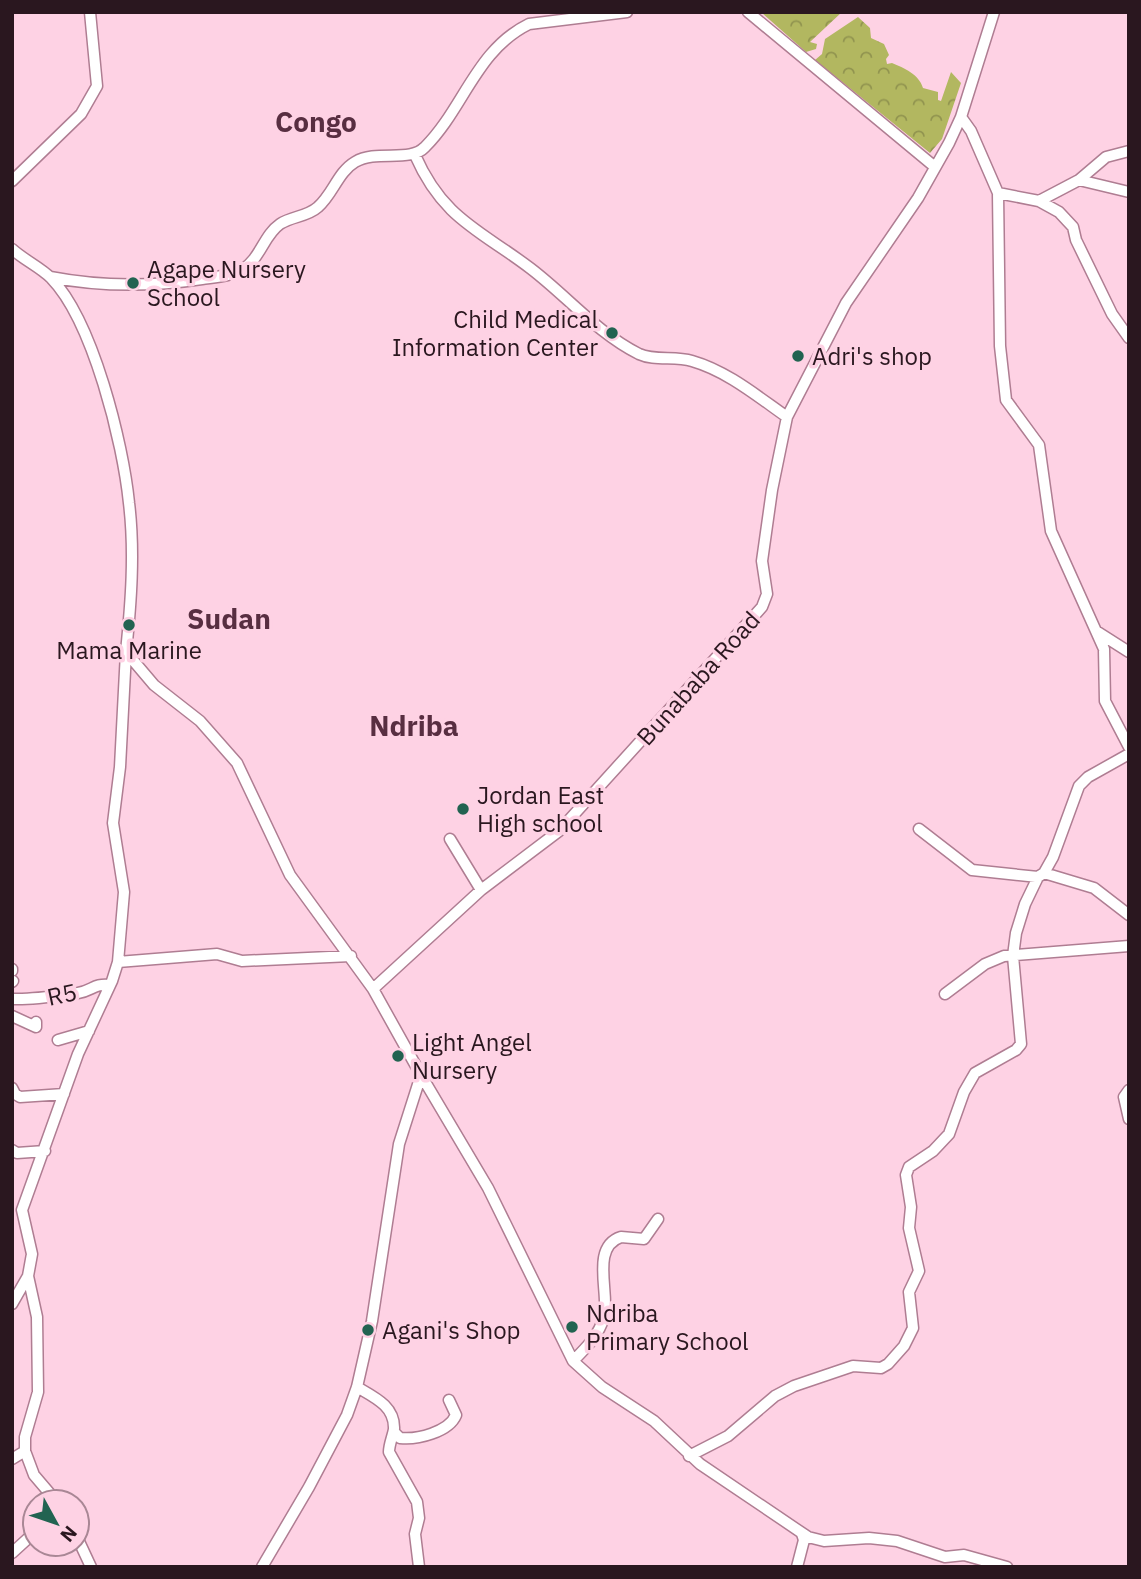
<svg xmlns="http://www.w3.org/2000/svg" width="1141" height="1579" viewBox="0 0 1141 1579" font-family="'IBM Plex Sans',sans-serif">
	<defs>
		<pattern id="forest-crowns" width="20" height="18" patternUnits="userSpaceOnUse" patternTransform="scale(1.75)"><rect width="20" height="18" fill="#b2b760"/><path d="M2 6a3 3 0 1 1 6 0M12 15a3 3 0 1 1 6 0" fill="none" stroke="#91944f"/></pattern>
	</defs>
	<rect width="100%" height="100%" fill="#fed2e4"/>
	<path fill="url(#forest-crowns)" d="M 761,12 L 842,12 L 810,42 L 817,44 L 816,49 L 806,52 Z
		M 858,17 L 870,28 L 871,38 L 884,44 L 889,55 L 886,59 L 887,64 L 892,63 C 904,68 919,74 923,88 L 938,92 L 938,100 L 941,101 L 951,72 L 961,83 L 942,139 L 930,153 L 815,60 L 822,54 L 825,39 Z"/>
	<g fill="none" stroke-linecap="round" stroke-linejoin="round">
		<defs>
			<path id="minor" d="M 748,12 L 935,167
				M 961,117 L 971,131 L 998,193 L 1000,346 L 1006,400 L 1039,445 L 1051,531 L 1104,649 L 1105,701 L 1129,747
				M 415,155 C 443,219 480,230 530,268 C 567,296 597,333 639,354 C 654,361 675,356 692,361 C 727,371 757,396 787,417
				M 1079,180 L 1106,157 L 1129,151
				M 12,181 L 81,114 L 97,86 L 90,12
				M 998,193 L 1039,201 L 1059,212 L 1073,227 L 1076,240 L 1112,314 L 1129,338
				M 1039,201 L 1079,180 L 1129,192
				M 12,249 C 24,260 40,267 51,278 C 93,321 123,443 129,503 C 135,552 131,603 126,652 L 154,685 L 200,721 L 237,763 L 290,875 L 373,989 L 421,1075 L 399,1144 L 372,1321 L 357,1387 L 347,1415 L 309,1487 L 262,1567
				M 50,277 C 102,287 150,287 202,279 C 215,277 232,276 243,269 C 260,259 264,235 280,224 C 292,216 307,217 318,207 C 333,194 338,172 355,162 C 377,149 410,163 425,147 C 464,108 476,50 529,24 L 627,12
				M 1096,631 L 1129,652
				M 919,829 L 972,870 L 1038,877
				M 450,839 L 481,890
				M 1044,873 L 1094,888 L 1129,915
				M 118,962 L 217,954 L 242,961 L 351,956
				M 12,969 L 12,971
				M 12,982 L 13,981
				M 373,989 L 481,890 L 559,831 L 762,607 L 767,594 L 762,561 L 772,490 L 787,417 L 846,303 L 918,198 L 949,143 L 961,117 L 994,12
				M 945,994 L 985,964 L 1004,956 L 1129,946
				M 12,999 C 34,1000 56,996 78,993 C 92,991 94,983 110,985
				M 12,1016 L 36,1027 L 36,1022
				M 58,1040 L 89,1031
				M 421,1075 L 488,1188 L 573,1361 L 602,1387 L 654,1421 L 700,1464 L 808,1537 L 824,1541 L 869,1538 L 897,1541 L 945,1557 L 964,1555 L 1007,1567
				M 12,1088 L 15,1094 L 20,1097 L 64,1094
				M 1129,1090 L 1124,1097 L 1129,1119
				M 12,1150 L 17,1153 L 45,1151
				M 12,1304 L 28,1276
				M 573,1361 C 586,1348 599,1335 604,1317 C 610,1294 590,1247 621,1237 L 644,1239 L 658,1219
				M 357,1387 C 374,1397 395,1406 394,1429 C 393,1436 389,1444 389,1452 L 417,1502 L 419,1518 L 415,1534 L 419,1567
				M 394,1432 L 400,1438 C 417,1440 449,1432 456,1415 L 449,1400
				M 689,1456 L 728,1436 L 775,1396 L 794,1386 L 853,1366 L 881,1368 L 888,1364 L 904,1346 L 913,1328 L 909,1292 L 919,1271 L 909,1228 L 911,1207 L 906,1175 L 909,1167 L 933,1151 L 949,1134 L 964,1092 L 975,1073 L 1016,1050 L 1021,1044 L 1013,956 L 1016,933 L 1025,904 L 1038,877 L 1044,873 L 1053,857 L 1079,786 L 1088,777 L 1129,754
				M 12,1459 L 25,1451
				M 57,1502 L 34,1475 L 25,1451 L 25,1437 L 38,1392 L 37,1317 L 28,1276 L 32,1254 L 22,1210 L 78,1054 L 112,981 L 118,962 L 124,892 L 113,823 L 120,767 L 126,652
				M 77,1537 L 91,1567
				M 12,1553 L 35,1532
				M 797,1567 L 804,1540 L 802,1534"/>
		</defs>
		<use href="#minor" stroke="#af7d92" stroke-width="13"/>
		<use href="#minor" stroke="#fff" stroke-width="10"/>
	</g>
	<g fill="#226351" stroke="#fed2e4" stroke-width="2.5">
		<circle cx="133" cy="283" r="7"/>
		<circle cx="612" cy="333" r="7"/>
		<circle cx="798" cy="356" r="7"/>
		<circle cx="129" cy="625" r="7"/>
		<circle cx="463" cy="809" r="7"/>
		<circle cx="398" cy="1056" r="7"/>
		<circle cx="572" cy="1327" r="7"/>
		<circle cx="368" cy="1330" r="7"/>
	</g>
	<g text-anchor="middle" dominant-baseline="central" stroke-width="7" stroke-linejoin="round" paint-order="stroke">
		<g font-size="24" fill="#2a171f" stroke="#fed2e4" text-anchor="start">
			<text x="147" y="269">Agape Nursery<tspan x="147" dy="28">School</tspan></text>
			<text x="598" y="319" text-anchor="end">Child Medical<tspan x="598" dy="28">Information Center</tspan></text>
			<text x="812" y="356">Adri's shop</text>
			<text x="129" y="650" text-anchor="middle">Mama Marine</text>
			<text x="477" y="795">Jordan East<tspan x="477" dy="28">High school</tspan></text>
			<text x="412" y="1042">Light Angel<tspan x="412" dy="28">Nursery</tspan></text>
			<text x="586" y="1313">Ndriba<tspan x="586" dy="28">Primary School</tspan></text>
			<text x="382" y="1330">Agani's Shop</text>
		</g>
		<g font-size="24" fill="#2a171f" stroke="#fed2e4">
			<text transform="translate(698 678) rotate(-48)">Bunababa Road</text>
			<text transform="translate(62 994) rotate(-12)">R5</text>
		</g>
		<g font-size="28" font-weight="bold" fill="#582e41" stroke="#fed2e4">
			<text x="316" y="121">Congo</text>
			<text x="229" y="618">Sudan</text>
			<text x="414" y="725">Ndriba</text>
		</g>
	</g>
	<rect width="1141" height="1579" fill="none" stroke="#2a171f" stroke-width="28"/>
	<g transform="translate(56 1523) rotate(130)"><circle r="33" fill="#fed2e4" stroke="#a98795" stroke-width="2"/>
	<path d="M0-5L12 26L0 18L-12 26Z" fill="#226351"/>
	<text y="-10" font-size="19" font-weight="bold" text-anchor="middle" fill="#2a171f">N</text>
	</g>
</svg>
